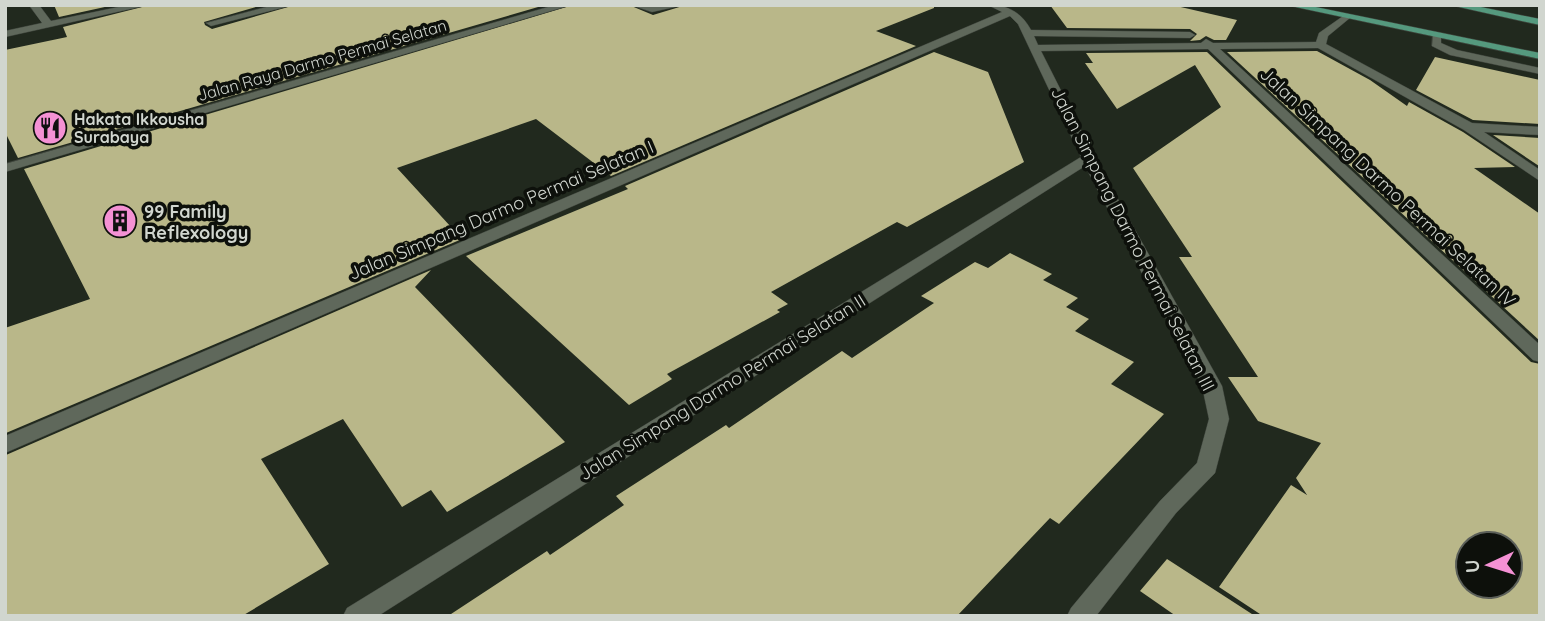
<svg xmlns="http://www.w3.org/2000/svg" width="1545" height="621" viewBox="0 0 1545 621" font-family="Quicksand,sans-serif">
	<rect width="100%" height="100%" fill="#21291e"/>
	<path fill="#b9b789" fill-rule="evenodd" d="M 54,5 L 114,5 L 59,17 Z
		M 150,5 L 263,5 L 204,22 L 205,25 L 212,29 L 295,5 L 545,5 L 18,158 L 5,132 L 5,50 L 67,37 L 63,27 Z
		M 573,5 L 629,5 L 653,15 L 686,5 L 934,5 L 934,8 L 876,31 L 916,46 L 611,176 L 536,119 L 397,168 L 462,239 L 6,433 L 5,328 L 90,299 L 24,169 Z
		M 1050,5 L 1172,5 L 1237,20 L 1226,40 L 1214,40 L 1206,36 L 1200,40 L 1190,41 L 1197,34 L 1190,29 L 1067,28 Z
		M 1317,51 L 1370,80 L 1407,106 L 1409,102 L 1463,132 L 1515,167 L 1474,168 L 1540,214 L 1540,341 L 1227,52 Z
		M 934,52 L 988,72 L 1024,162 L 907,227 L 897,222 L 771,292 L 788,304 L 777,310 L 780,312 L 667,374 L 672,379 L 629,405 L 466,256 L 628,189 L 625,186 Z
		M 1207,52 L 1531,362 L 1540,364 L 1540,616 L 1263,616 L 1219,587 L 1291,485 L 1307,495 L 1296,478 L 1321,443 L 1258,421 L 1228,377 L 1258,377 L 1179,257 L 1192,257 L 1133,168 L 1221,107 L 1195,65 L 1117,109 L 1085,63 L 1093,63 L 1086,53 ZM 1468,544 L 1510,544 L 1510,586 L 1468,586 Z
		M 1435,57 L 1540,80 L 1540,124 L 1473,120 L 1416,90 Z
		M 1493,135 L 1540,138 L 1540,166 L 1539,166 Z
		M 1010,253 L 1052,274 L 1043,280 L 1078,298 L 1066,307 L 1089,319 L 1075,331 L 1134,362 L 1111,384 L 1164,414 L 1059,524 L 1050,518 L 957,616 L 448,616 L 547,551 L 550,555 L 624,505 L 616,496 L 726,425 L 729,428 L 842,351 L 852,358 L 934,303 L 921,296 L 975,262 L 988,268 Z
		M 431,270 L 415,287 L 565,442 L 447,512 L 431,490 L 402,507 L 343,419 L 261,459 L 329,564 L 242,616 L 5,616 L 6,455 Z
		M 1167,559 L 1255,616 L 1176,616 L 1140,591 Z"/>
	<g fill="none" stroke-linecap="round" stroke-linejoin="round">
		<defs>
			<path id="minor" d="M 29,5 L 39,5 L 51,21 L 128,5 L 148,5 L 5,37 L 5,31 L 42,23 Z
				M 274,5 L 293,5 L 211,26 L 206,23 Z
				M 555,5 L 571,5 L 5,172 L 5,164 Z
				M 631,5 L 684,5 L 652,12 Z
				M 988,5 C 1008,5 1021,12 1031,30 L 1190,32 L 1195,35 L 1190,38 L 1034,36 L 1038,45 L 1201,43 L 1206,39 L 1213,43 L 1316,42 L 1319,33 L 1346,14 L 1351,17 L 1328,36 L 1326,44 L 1472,123 L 1540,127 L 1540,135 L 1484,132 L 1540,170 L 1540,181 L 1464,130 L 1318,48 L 1220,49 L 1540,345 L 1540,362 L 1533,360 L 1208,49 L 1041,51 L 1095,158 L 1222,386 L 1229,419 L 1215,473 L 1176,513 L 1096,616 L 1067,616 L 1071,608 L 1160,501 L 1197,463 L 1209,419 L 1202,386 L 1085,166 L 378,616 L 343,616 L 347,608 L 1081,157 L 1018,24 L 1010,16 L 5,453 L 5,436 L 1002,12 Z
				M 1433,33 L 1441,33 L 1441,43 L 1457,50 L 1540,68 L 1540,74 L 1450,55 L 1432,46 Z"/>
			<path id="major" d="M 1286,5 L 1306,5 L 1540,53 L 1540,59 Z
				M 1450,5 L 1471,5 L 1540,19 L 1540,25 Z"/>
		</defs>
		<use href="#minor" stroke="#3e443c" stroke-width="1"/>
		<use href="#major" stroke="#3e443c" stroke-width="1"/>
		<use href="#minor" fill="#5f685b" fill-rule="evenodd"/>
		<use href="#major" fill="#55997e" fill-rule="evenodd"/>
	</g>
	<defs>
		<symbol id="restaurant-disc" viewBox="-11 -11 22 22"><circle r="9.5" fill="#f491d4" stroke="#0d100b"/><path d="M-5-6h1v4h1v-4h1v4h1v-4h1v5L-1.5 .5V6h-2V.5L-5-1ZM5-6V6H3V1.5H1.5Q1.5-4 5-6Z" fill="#111"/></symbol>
		<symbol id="building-disc" viewBox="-11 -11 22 22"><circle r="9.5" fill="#f491d4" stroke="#0d100b"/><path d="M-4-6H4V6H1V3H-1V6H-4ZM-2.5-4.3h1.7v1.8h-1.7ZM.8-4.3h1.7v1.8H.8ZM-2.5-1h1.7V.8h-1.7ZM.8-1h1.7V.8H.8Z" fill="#111"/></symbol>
	</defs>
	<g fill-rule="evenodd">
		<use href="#restaurant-disc" x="31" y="109" width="38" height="38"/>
		<use href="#building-disc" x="101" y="202" width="38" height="38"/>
	</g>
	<g text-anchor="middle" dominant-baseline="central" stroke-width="7" stroke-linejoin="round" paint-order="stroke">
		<g font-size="16" fill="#d1d6cf" stroke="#0d100b">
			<text transform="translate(322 60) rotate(-16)">Jalan Raya Darmo Permai Selatan</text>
		</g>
		<g font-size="16" font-weight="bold" fill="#d1d6cf" stroke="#0d100b" text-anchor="start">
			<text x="74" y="119">Hakata Ikkousha<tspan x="74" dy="18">Surabaya</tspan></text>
		</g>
		<g font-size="18" fill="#d1d6cf" stroke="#0d100b">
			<text transform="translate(1388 187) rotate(43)">Jalan Simpang Darmo Permai Selatan IV</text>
			<text transform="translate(501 210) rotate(-23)">Jalan Simpang Darmo Permai Selatan I</text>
			<text transform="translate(1133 239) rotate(63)">Jalan Simpang Darmo Permai Selatan III</text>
			<text transform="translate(722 387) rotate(-32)">Jalan Simpang Darmo Permai Selatan II</text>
		</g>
		<g font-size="18" font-weight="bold" fill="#d1d6cf" stroke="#0d100b" text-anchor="start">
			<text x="144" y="211">99 Family<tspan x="144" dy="21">Reflexology</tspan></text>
		</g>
	</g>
	<rect width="1545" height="621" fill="none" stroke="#d1d6cf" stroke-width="14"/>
	<g transform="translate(1489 565) rotate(266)"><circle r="33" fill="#0d100b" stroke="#5b5f59" stroke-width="2"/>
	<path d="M0-5L12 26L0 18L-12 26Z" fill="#f491d4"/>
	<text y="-10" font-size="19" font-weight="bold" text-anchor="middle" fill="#d1d6cf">U</text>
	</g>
</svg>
